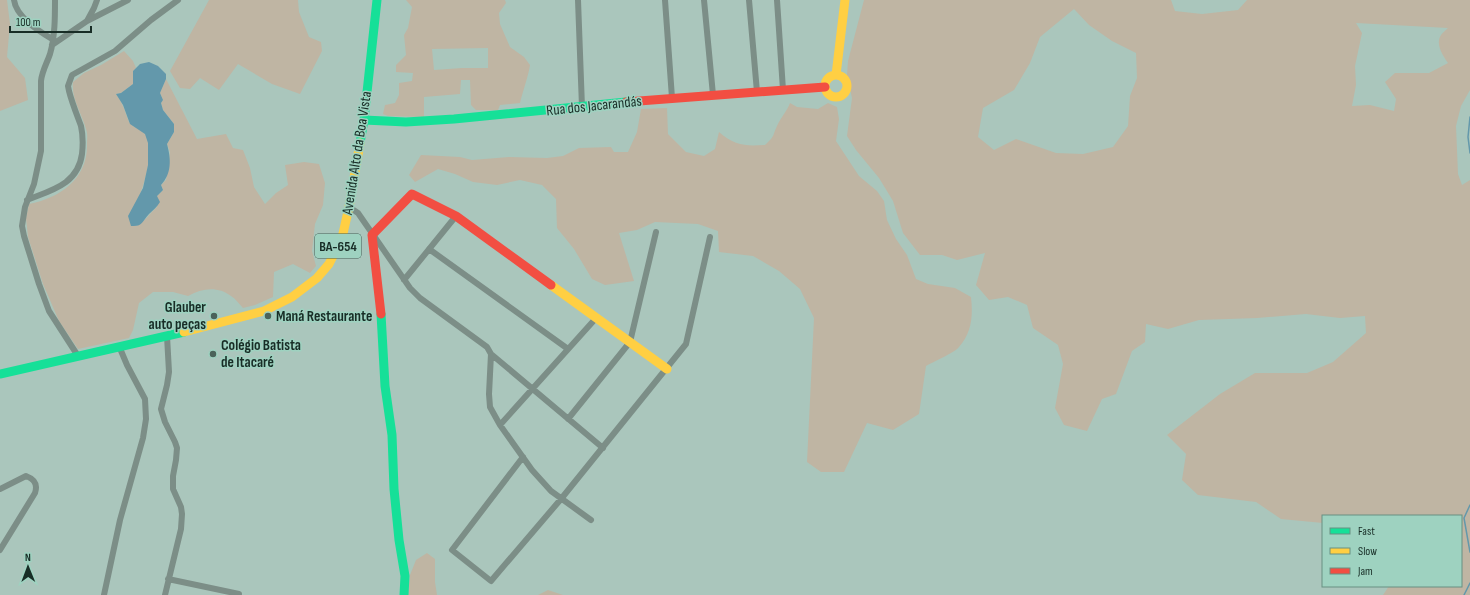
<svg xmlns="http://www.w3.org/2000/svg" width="1470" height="595" viewBox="0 0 1470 595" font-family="'Sofia Sans Condensed',sans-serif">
	<rect width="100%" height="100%" fill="#aac6bc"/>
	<path fill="#bfb5a3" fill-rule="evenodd" d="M 0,0 L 7,0 L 10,24 L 7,57 L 25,78 L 28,100 L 0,111 Z
		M 209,0 L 298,0 L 299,12 L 309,37 L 321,42 L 322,51 L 300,94 L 272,84 L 238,64 L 219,90 L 200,78 L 190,89 L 180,88 L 170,71 Z
		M 406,0 L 505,0 L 506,3 L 499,13 L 500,24 L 510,47 L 524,57 L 530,65 C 528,78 523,90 520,103 L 500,105 L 498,110 L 476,110 L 471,105 L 470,80 L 461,80 L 460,94 L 424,97 L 424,117 L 388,116 L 383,114 L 385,105 L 395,103 L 399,95 L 399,83 L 412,81 L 413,73 L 396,72 L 396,65 L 406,55 L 404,35 L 408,28 L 412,7 ZM 488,48 L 488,68 L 462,68 L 434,70 L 432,49 Z
		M 864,0 L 1171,0 L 1175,11 L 1202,14 L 1238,10 L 1247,0 L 1470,0 L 1470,90 L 1461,106 L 1456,126 L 1458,174 L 1462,185 L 1470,180 L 1470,595 L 1383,595 L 1389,586 L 1461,586 L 1461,516 L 1323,516 L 1323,523 L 1281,519 L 1256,502 L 1198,495 L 1182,480 L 1186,454 L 1167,435 L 1220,394 L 1255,373 L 1307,373 L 1333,362 L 1366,333 L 1365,316 L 1340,318 L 1306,314 L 1257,318 L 1199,320 L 1168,329 L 1146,324 L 1145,342 L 1132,351 L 1116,394 L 1102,399 L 1087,431 L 1064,425 L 1055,408 L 1063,364 L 1058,345 L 1033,328 L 1027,305 L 1008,297 L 989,300 L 976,285 L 985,253 L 957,260 L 942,255 L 920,255 L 903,233 L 893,201 L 879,178 L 856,150 L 847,136 L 852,98 L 847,75 L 848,61 ZM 1074,9 L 1089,25 L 1112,41 L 1136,53 L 1137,78 L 1130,96 L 1128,126 L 1113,147 L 1083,154 L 1056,153 L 1016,139 L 994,150 L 978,137 L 983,108 L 1014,90 L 1030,63 L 1040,37 ZM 1356,23 L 1448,28 C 1446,30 1443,32 1441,35 C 1435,44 1443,56 1448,63 L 1429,73 L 1395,73 L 1385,82 L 1396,99 L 1394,111 L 1370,105 L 1352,106 L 1356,85 L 1355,66 L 1362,33 Z
		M 124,51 L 133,61 L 136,68 L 133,71 L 133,84 L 121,93 L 116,94 C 123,103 125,112 129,122 C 133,128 142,129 146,135 C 156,153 141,201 128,216 L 136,226 C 145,222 149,214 157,207 L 157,196 L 163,190 L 161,185 L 166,180 L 170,152 L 167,144 L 174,132 L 174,124 L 163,110 L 161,103 L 163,100 L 160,93 L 166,79 L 197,139 L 226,134 L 233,148 L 243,150 L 250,168 L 254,187 L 265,204 L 276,193 L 288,185 L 285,165 L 304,162 L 319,164 L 325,183 L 323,205 L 315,224 L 312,251 L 316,266 L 310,273 L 293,264 L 274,272 L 273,297 L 255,305 L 243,308 C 239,304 236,299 231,296 C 218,286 202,288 188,296 L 173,292 L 153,292 L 139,303 L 133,330 L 129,338 L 78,349 L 59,321 L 43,284 L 28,237 L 26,218 L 29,204 C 60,198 88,179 87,144 C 87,139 88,134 86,129 C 82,114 71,98 73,82 L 84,73 L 101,65 Z
		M 790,103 L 797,107 L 818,109 L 828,103 L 837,107 L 839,119 L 836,141 L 859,176 L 877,191 L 884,201 L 887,220 L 896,239 L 907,255 L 916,279 L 928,284 L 955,288 L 971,297 C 973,316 972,332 959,347 C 954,353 933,362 926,366 L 919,414 L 893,430 L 867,423 L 844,472 L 821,472 L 807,462 L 814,318 L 800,289 L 779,271 L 753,256 L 719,252 L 718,231 L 698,224 L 655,222 L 637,230 L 619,233 L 634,281 L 605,285 L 592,279 L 574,249 L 557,228 L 556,199 L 542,185 L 520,180 L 497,185 L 473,182 L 455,174 L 438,169 L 415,182 L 409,175 L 421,155 L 460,157 L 472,160 L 509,157 L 547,158 L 563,156 L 579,148 L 611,147 L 614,152 L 628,152 L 637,132 L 641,109 L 667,108 L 668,134 L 686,152 L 704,156 L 715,149 L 719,132 C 735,146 745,146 765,145 C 775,136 772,137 777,126 C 781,117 787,111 790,103 Z
		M 427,553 L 435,559 L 435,582 L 437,595 L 408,595 L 410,575 L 416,560 Z
		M 548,590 L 563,595 L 538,595 Z"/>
	<path fill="#6398ab" d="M 149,62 L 158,66 L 166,74 L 166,79 L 160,93 L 163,100 L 161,103 L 163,110 L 174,124 L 174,132 L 167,144 C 171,159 172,173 161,185 L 163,190 L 157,196 L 160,202 C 157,207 153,210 149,214 C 142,221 143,227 131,226 L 128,216 L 143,188 L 148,165 L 148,143 L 145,134 L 130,124 L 123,105 L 116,94 L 121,93 L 133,84 L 133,71 L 140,64 Z"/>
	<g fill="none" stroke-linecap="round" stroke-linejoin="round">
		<path stroke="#6398ab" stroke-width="1.5" d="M 1470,117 L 1468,137 L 1470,153
			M 1470,505 L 1464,518 L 1470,552
			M 1464,595 L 1470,583"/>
		<path stroke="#7c8e87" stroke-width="6" d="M 14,0 C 16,17 39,31 52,39
			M 55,0 C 55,17 55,37 50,54 C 47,63 42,71 41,81 L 41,151 L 34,184 L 25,207 L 22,226 L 24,236 L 39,284 L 49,311 L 78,356
			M 578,0 L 582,107
			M 665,0 L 672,98
			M 704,0 L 713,95
			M 749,0 L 757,92
			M 777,0 L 783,90
			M 87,21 L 94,8 L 97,0
			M 52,45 L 87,21 L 128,0
			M 27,200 C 52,190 78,184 82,154 C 83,145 83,135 81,126 C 77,115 72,103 69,91 L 68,86 L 72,75 L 115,51 L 151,20 L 178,0
			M 349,207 L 358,213 L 410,288 L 420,298 L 487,347 L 491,354 L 489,394 L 490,407 L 500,425 L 532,470 L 551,491 L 591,520
			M 429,249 L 568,349
			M 404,280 L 456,216
			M 491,354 L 603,448
			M 568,419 L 630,342 L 656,232
			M 500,425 L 597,317
			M 523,457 L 452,550 L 491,581 L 561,499 L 686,344 L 710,237
			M 0,489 L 26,476 C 34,479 38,484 35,493 L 0,550
			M 168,579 L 239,594
			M 104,595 L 120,520 L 143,438 L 146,419 L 145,399 L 127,365 L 119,346
			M 165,595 L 181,529 L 182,514 L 181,507 L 173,489 L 173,476 L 176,460 L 177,448 L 175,442 L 165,422 L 161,409 L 167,385 L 169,372 L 167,336"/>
		<path stroke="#16e098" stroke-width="9" d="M 364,120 L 406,122 L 454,119 L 626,102
			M 360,143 L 364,120 L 377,0
			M 381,314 L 385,386 L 392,435 L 394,489 L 399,540 L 405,576 L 404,595
			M 0,374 L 184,332"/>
		<path stroke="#ffcf43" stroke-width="9" d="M 836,75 L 845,0
			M825 86a11 11 0 1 1 22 0a11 11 0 1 1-22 0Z
			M 551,285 L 667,369
			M 184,332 L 264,311 L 292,297 L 317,278 L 329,264 L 342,238 L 349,207 L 360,143"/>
		<path stroke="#f24e42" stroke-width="9" d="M 626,102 L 825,87
			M 381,314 L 372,235 L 412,194 L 456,216 L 551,285"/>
	</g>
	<g fill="#4b635a" stroke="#9ed2c0" stroke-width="1.5">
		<circle cx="214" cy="316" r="4"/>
		<circle cx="268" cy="316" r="4"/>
		<circle cx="213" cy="354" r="4"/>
	</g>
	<g text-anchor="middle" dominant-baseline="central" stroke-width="3" stroke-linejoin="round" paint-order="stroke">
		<rect fill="#9ed2c0" stroke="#405e54" stroke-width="1" x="315" y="234" width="46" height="24" rx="3"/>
		<g font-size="14" font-weight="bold" fill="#182d26">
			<text x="338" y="246">BA-654</text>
		</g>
		<g font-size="15" fill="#182d26" stroke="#9ed2c0">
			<text transform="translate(594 106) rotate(-6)">Rua dos Jacarandás</text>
			<text transform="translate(357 153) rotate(-81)">Avenida Alto da Boa Vista</text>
		</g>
		<g font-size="15" font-weight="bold" fill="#182d26" stroke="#9ed2c0" text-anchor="start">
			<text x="206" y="307" text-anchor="end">Glauber<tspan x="206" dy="17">auto peças</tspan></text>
			<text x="276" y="316">Maná Restaurante</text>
			<text x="221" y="345">Colégio Batista<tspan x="221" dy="17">de Itacaré</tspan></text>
		</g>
	</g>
	<rect x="1322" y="515" width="140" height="72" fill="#9ed2c0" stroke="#689082"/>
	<rect x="1330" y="528" width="20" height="6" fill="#16e098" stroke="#689082"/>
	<text x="1358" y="535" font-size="12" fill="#182d26">Fast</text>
	<rect x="1330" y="548" width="20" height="6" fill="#ffcf43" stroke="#689082"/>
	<text x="1358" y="555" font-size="12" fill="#182d26">Slow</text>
	<rect x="1330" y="568" width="20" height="6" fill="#f24e42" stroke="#689082"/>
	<text x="1358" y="575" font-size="12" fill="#182d26">Jam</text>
	<g transform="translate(28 567) rotate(359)" stroke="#9ed2c0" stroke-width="3" paint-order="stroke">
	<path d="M0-3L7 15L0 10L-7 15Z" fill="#182d26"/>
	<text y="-6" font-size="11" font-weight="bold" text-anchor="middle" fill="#182d26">N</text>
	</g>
	<path d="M10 26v6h81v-6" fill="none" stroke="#182d26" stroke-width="2"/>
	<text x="16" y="26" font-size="12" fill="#182d26" stroke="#9ed2c0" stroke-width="3" paint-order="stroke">100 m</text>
</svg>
